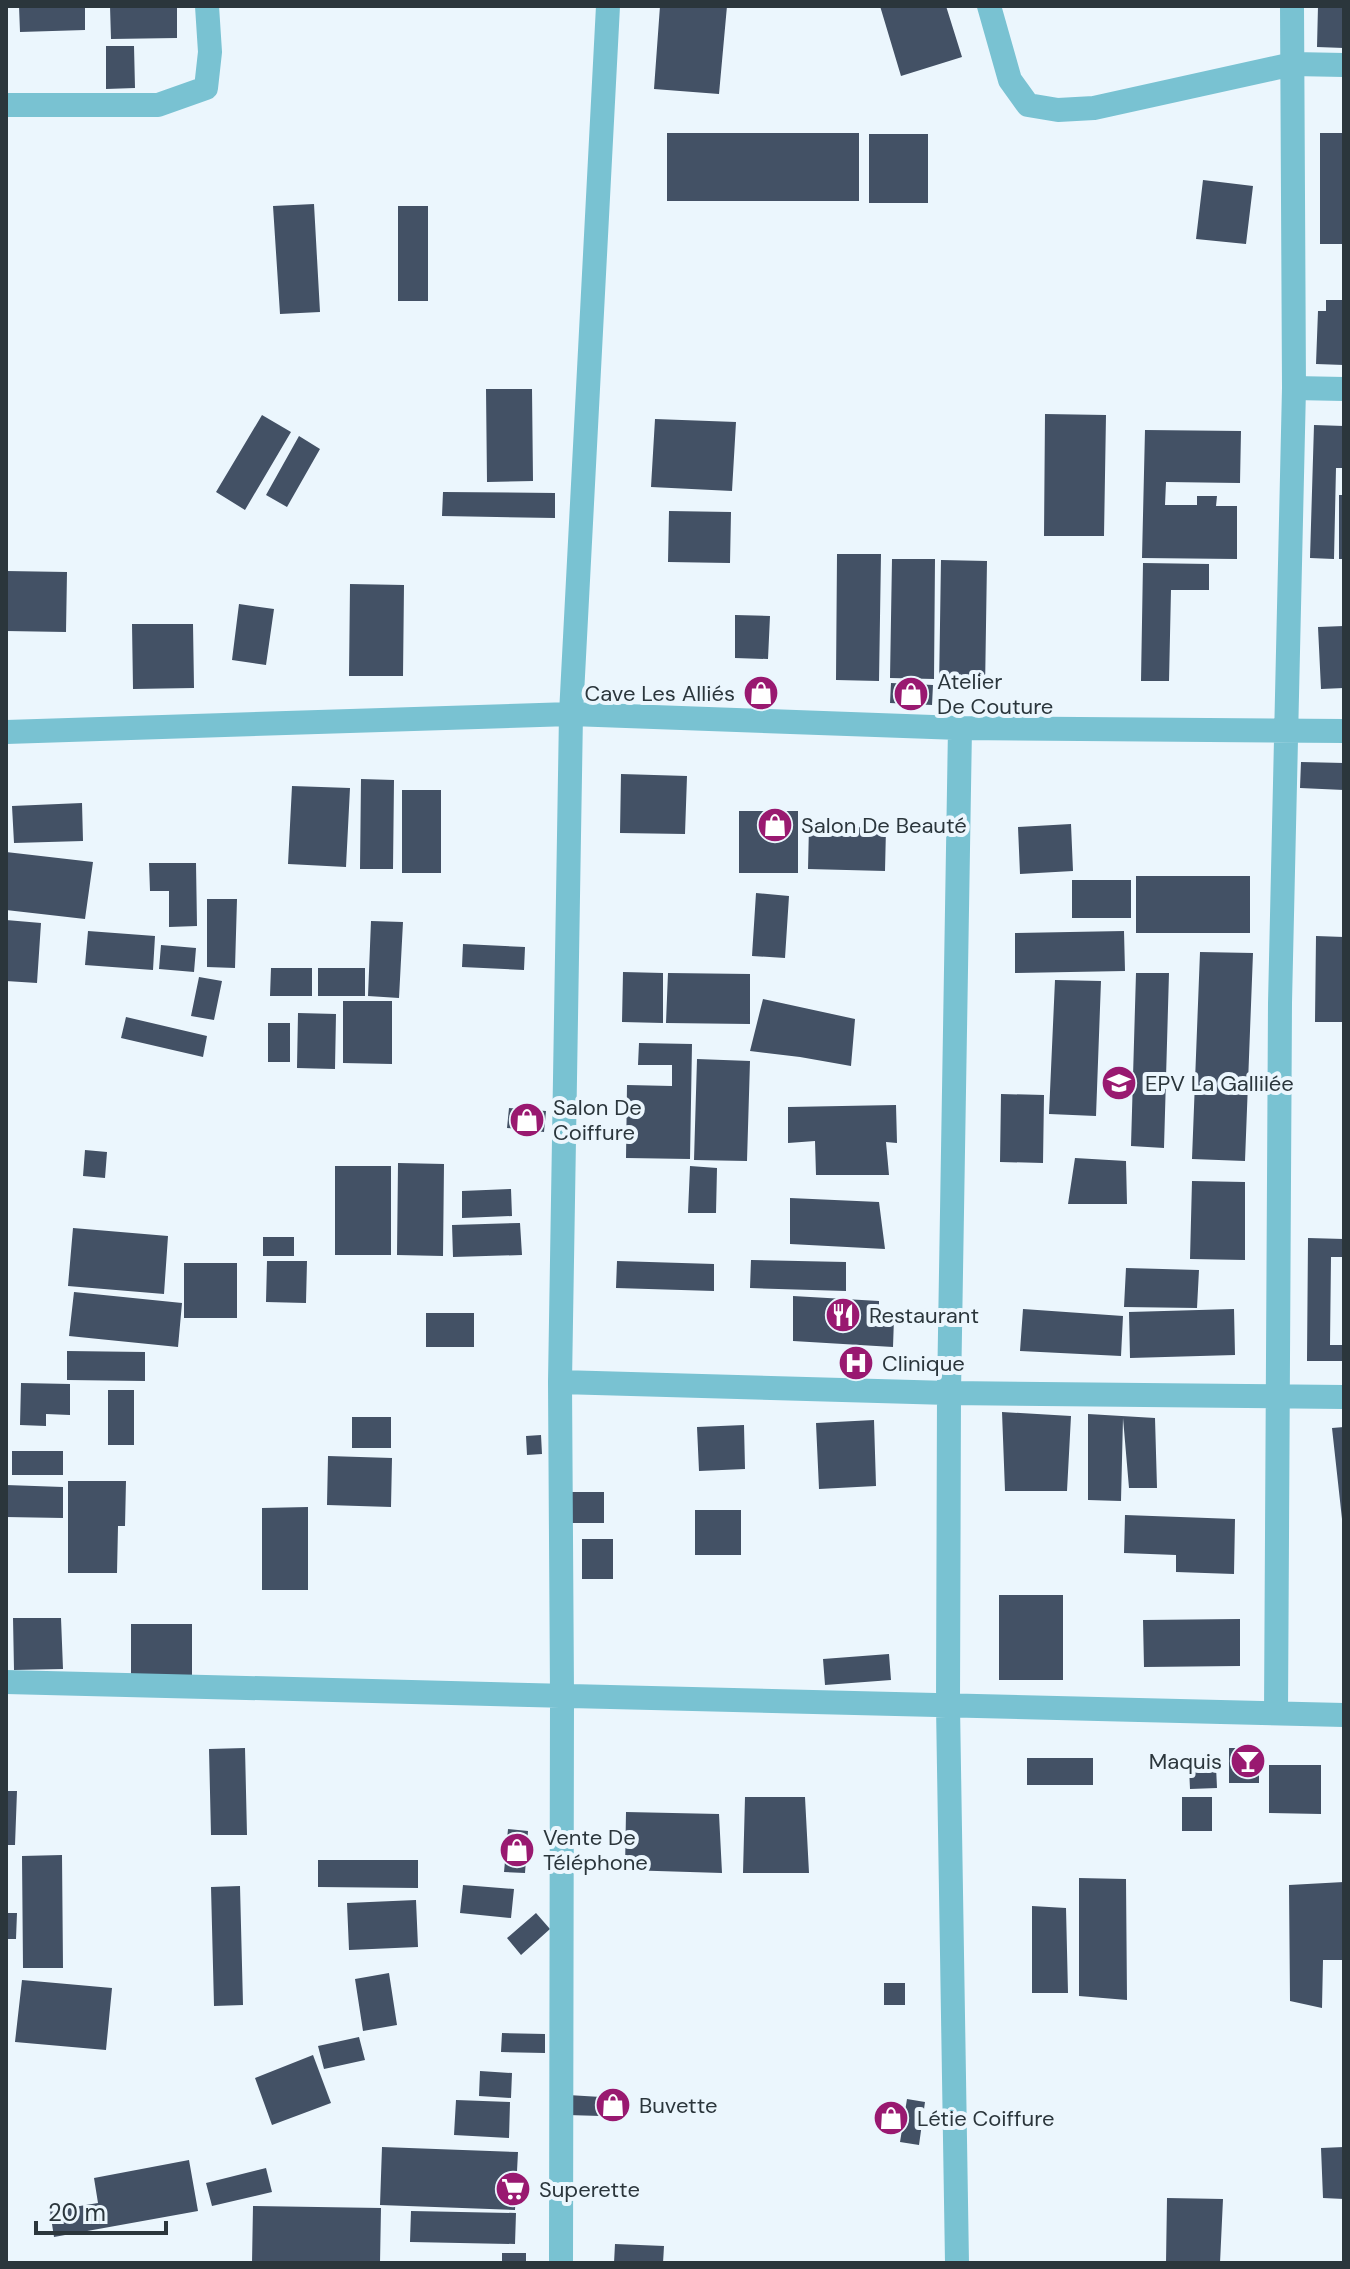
<svg xmlns="http://www.w3.org/2000/svg" width="1350" height="2269" viewBox="0 0 1350 2269" font-family="'DM Sans',sans-serif">
	<rect width="100%" height="100%" fill="#ebf6fd"/>
	<path fill="#435165" d="M 19,6 L 85,6 L 85,30 L 20,32 Z
		M 110,6 L 177,6 L 177,38 L 111,39 Z
		M 660,6 L 727,6 L 719,94 L 654,89 Z
		M 880,6 L 946,6 L 962,57 L 901,76 Z
		M 1318,6 L 1344,6 L 1344,48 L 1317,47 Z
		M 106,46 L 134,46 L 135,88 L 106,89 Z
		M 667,133 L 859,133 L 859,201 L 667,201 Z
		M 1320,133 L 1344,133 L 1344,244 L 1320,244 Z
		M 869,134 L 928,134 L 928,203 L 869,203 Z
		M 1203,180 L 1253,186 L 1246,244 L 1196,239 Z
		M 314,204 L 320,312 L 280,314 L 273,206 Z
		M 398,206 L 428,206 L 428,301 L 398,301 Z
		M 1326,300 L 1344,300 L 1344,365 L 1316,364 L 1318,311 L 1326,311 Z
		M 486,389 L 532,389 L 533,481 L 487,482 Z
		M 1045,414 L 1106,415 L 1104,536 L 1044,536 Z
		M 262,415 L 291,432 L 245,510 L 216,492 Z
		M 655,419 L 736,422 L 732,491 L 651,487 Z
		M 1314,425 L 1344,426 L 1344,468 L 1336,468 L 1334,559 L 1310,558 Z
		M 1145,430 L 1241,431 L 1240,483 L 1166,482 L 1165,505 L 1197,505 L 1197,496 L 1217,496 L 1216,506 L 1237,506 L 1237,559 L 1142,558 Z
		M 299,436 L 320,449 L 287,507 L 266,495 Z
		M 443,492 L 555,493 L 555,518 L 442,516 Z
		M 1339,495 L 1344,495 L 1344,559 L 1339,559 Z
		M 669,511 L 731,512 L 730,563 L 668,562 Z
		M 837,554 L 881,554 L 879,681 L 836,680 Z
		M 892,559 L 935,559 L 934,679 L 890,678 Z
		M 941,560 L 987,561 L 985,690 L 939,689 Z
		M 1143,563 L 1209,564 L 1209,590 L 1171,590 L 1169,681 L 1141,681 Z
		M 6,571 L 67,572 L 66,632 L 6,631 Z
		M 350,584 L 404,585 L 403,676 L 349,676 Z
		M 239,604 L 274,609 L 266,665 L 232,660 Z
		M 735,615 L 770,616 L 768,659 L 735,658 Z
		M 132,624 L 193,624 L 194,688 L 133,689 Z
		M 1344,626 L 1344,688 L 1321,689 L 1318,627 Z
		M 891,683 L 933,685 L 932,705 L 890,703 Z
		M 1301,762 L 1344,763 L 1344,790 L 1300,788 Z
		M 621,774 L 687,776 L 685,834 L 620,833 Z
		M 361,779 L 394,780 L 393,869 L 360,869 Z
		M 292,786 L 350,788 L 346,867 L 288,864 Z
		M 402,790 L 441,790 L 441,873 L 402,873 Z
		M 82,803 L 83,841 L 14,843 L 12,806 Z
		M 739,811 L 798,811 L 798,873 L 739,873 Z
		M 1071,824 L 1073,871 L 1020,874 L 1018,827 Z
		M 809,826 L 886,828 L 885,871 L 808,869 Z
		M 6,852 L 93,862 L 85,919 L 6,910 Z
		M 149,863 L 196,863 L 197,926 L 169,927 L 169,891 L 150,891 Z
		M 1136,876 L 1250,876 L 1250,933 L 1136,933 Z
		M 1072,880 L 1131,880 L 1131,918 L 1072,918 Z
		M 756,893 L 789,896 L 785,958 L 752,956 Z
		M 207,899 L 237,899 L 235,968 L 207,967 Z
		M 6,920 L 41,923 L 37,983 L 6,981 Z
		M 371,921 L 403,922 L 399,998 L 368,996 Z
		M 88,931 L 155,936 L 153,970 L 85,965 Z
		M 1124,931 L 1125,971 L 1015,973 L 1015,933 Z
		M 1316,936 L 1344,937 L 1344,1022 L 1315,1022 Z
		M 463,944 L 525,947 L 524,970 L 462,967 Z
		M 161,945 L 196,948 L 194,972 L 159,969 Z
		M 1200,952 L 1253,953 L 1245,1161 L 1192,1159 Z
		M 271,968 L 312,968 L 312,996 L 270,996 Z
		M 318,968 L 365,968 L 365,996 L 318,996 Z
		M 623,972 L 663,973 L 663,1023 L 622,1022 Z
		M 668,973 L 750,974 L 750,1024 L 666,1023 Z
		M 1136,973 L 1169,973 L 1164,1148 L 1131,1146 Z
		M 199,977 L 222,981 L 214,1020 L 191,1016 Z
		M 1055,980 L 1101,981 L 1096,1116 L 1049,1114 Z
		M 763,999 L 855,1019 L 851,1066 L 800,1057 L 750,1051 Z
		M 343,1001 L 392,1001 L 392,1064 L 343,1063 Z
		M 298,1013 L 336,1014 L 335,1069 L 297,1068 Z
		M 126,1017 L 207,1036 L 203,1057 L 121,1038 Z
		M 268,1023 L 290,1023 L 290,1062 L 268,1062 Z
		M 639,1043 L 692,1044 L 690,1159 L 626,1158 L 627,1085 L 672,1086 L 672,1065 L 638,1065 Z
		M 697,1059 L 750,1061 L 747,1161 L 694,1160 Z
		M 1001,1094 L 1044,1095 L 1043,1163 L 1000,1162 Z
		M 896,1105 L 897,1143 L 886,1142 L 889,1175 L 816,1175 L 815,1141 L 788,1143 L 788,1107 Z
		M 509,1108 L 546,1111 L 544,1132 L 507,1128 Z
		M 85,1150 L 107,1152 L 105,1178 L 83,1176 Z
		M 1075,1158 L 1126,1161 L 1127,1204 L 1068,1204 Z
		M 398,1163 L 444,1164 L 443,1256 L 397,1255 Z
		M 335,1166 L 391,1166 L 391,1255 L 335,1255 Z
		M 690,1166 L 717,1168 L 716,1213 L 688,1213 Z
		M 1192,1181 L 1245,1182 L 1245,1260 L 1190,1259 Z
		M 511,1189 L 512,1216 L 462,1218 L 462,1191 Z
		M 790,1198 L 879,1202 L 885,1249 L 790,1244 Z
		M 520,1223 L 522,1255 L 453,1257 L 452,1225 Z
		M 73,1228 L 168,1236 L 164,1294 L 68,1286 Z
		M 263,1237 L 294,1237 L 294,1256 L 263,1256 Z
		M 1308,1238 L 1344,1239 L 1343,1257 L 1331,1257 L 1330,1345 L 1344,1345 L 1344,1361 L 1307,1361 Z
		M 751,1260 L 846,1262 L 846,1291 L 750,1288 Z
		M 267,1261 L 307,1261 L 306,1303 L 266,1302 Z
		M 617,1261 L 714,1264 L 714,1291 L 616,1288 Z
		M 184,1263 L 237,1263 L 237,1318 L 184,1318 Z
		M 1126,1268 L 1199,1270 L 1197,1308 L 1124,1307 Z
		M 74,1292 L 182,1303 L 178,1347 L 69,1336 Z
		M 793,1296 L 879,1301 L 879,1318 L 894,1318 L 893,1347 L 793,1341 Z
		M 1023,1309 L 1123,1316 L 1121,1356 L 1020,1351 Z
		M 1234,1309 L 1235,1355 L 1130,1358 L 1129,1312 Z
		M 426,1313 L 474,1313 L 474,1347 L 426,1347 Z
		M 67,1351 L 145,1352 L 145,1381 L 67,1380 Z
		M 21,1383 L 70,1384 L 70,1415 L 46,1414 L 46,1426 L 20,1425 Z
		M 108,1390 L 134,1390 L 134,1445 L 108,1445 Z
		M 1002,1412 L 1071,1416 L 1067,1491 L 1005,1491 Z
		M 1088,1414 L 1155,1418 L 1157,1488 L 1129,1488 L 1123,1418 L 1121,1501 L 1088,1500 Z
		M 352,1417 L 391,1417 L 391,1448 L 352,1448 Z
		M 874,1420 L 876,1486 L 819,1489 L 816,1423 Z
		M 744,1425 L 745,1469 L 699,1471 L 697,1427 Z
		M 1344,1427 L 1344,1518 L 1342,1519 L 1332,1428 Z
		M 541,1435 L 542,1454 L 527,1455 L 526,1436 Z
		M 12,1451 L 63,1451 L 63,1475 L 12,1475 Z
		M 328,1456 L 392,1458 L 391,1507 L 327,1505 Z
		M 68,1481 L 126,1481 L 125,1526 L 118,1526 L 117,1573 L 68,1573 Z
		M 6,1485 L 63,1487 L 63,1518 L 6,1517 Z
		M 567,1492 L 604,1492 L 604,1523 L 567,1523 Z
		M 308,1507 L 308,1590 L 262,1590 L 262,1508 Z
		M 695,1510 L 741,1510 L 741,1555 L 695,1555 Z
		M 1125,1515 L 1235,1519 L 1234,1574 L 1176,1572 L 1176,1555 L 1124,1553 Z
		M 582,1539 L 613,1539 L 613,1579 L 582,1579 Z
		M 999,1595 L 1063,1595 L 1063,1680 L 999,1680 Z
		M 13,1618 L 61,1618 L 63,1669 L 14,1670 Z
		M 1240,1619 L 1240,1666 L 1144,1667 L 1143,1620 Z
		M 131,1624 L 192,1624 L 192,1675 L 131,1675 Z
		M 889,1654 L 891,1680 L 825,1685 L 823,1659 Z
		M 245,1748 L 247,1835 L 211,1835 L 209,1749 Z
		M 1229,1748 L 1259,1748 L 1259,1783 L 1229,1783 Z
		M 1027,1758 L 1093,1758 L 1093,1785 L 1027,1785 Z
		M 1269,1765 L 1321,1765 L 1321,1814 L 1269,1813 Z
		M 1216,1766 L 1217,1788 L 1190,1789 L 1189,1767 Z
		M 6,1791 L 17,1791 L 15,1845 L 6,1845 Z
		M 745,1797 L 805,1797 L 809,1873 L 743,1873 Z
		M 1182,1797 L 1212,1797 L 1212,1831 L 1182,1831 Z
		M 626,1812 L 719,1814 L 722,1873 L 625,1870 Z
		M 508,1829 L 528,1831 L 525,1873 L 504,1872 Z
		M 62,1855 L 63,1968 L 23,1968 L 22,1856 Z
		M 318,1860 L 418,1860 L 418,1888 L 318,1887 Z
		M 1079,1878 L 1126,1879 L 1127,2000 L 1079,1996 Z
		M 1344,1882 L 1344,1960 L 1323,1960 L 1322,2008 L 1290,2001 L 1289,1885 Z
		M 463,1885 L 514,1889 L 511,1918 L 460,1913 Z
		M 240,1886 L 243,2005 L 214,2006 L 211,1887 Z
		M 416,1900 L 418,1947 L 349,1950 L 347,1903 Z
		M 1032,1906 L 1066,1908 L 1068,1993 L 1032,1993 Z
		M 6,1913 L 17,1913 L 16,1939 L 6,1939 Z
		M 536,1913 L 550,1929 L 521,1955 L 507,1938 Z
		M 389,1973 L 397,2025 L 363,2031 L 355,1979 Z
		M 22,1980 L 112,1988 L 106,2050 L 15,2042 Z
		M 884,1983 L 905,1983 L 905,2005 L 884,2005 Z
		M 502,2033 L 545,2034 L 545,2053 L 501,2052 Z
		M 359,2037 L 365,2060 L 324,2069 L 318,2046 Z
		M 313,2055 L 331,2103 L 272,2125 L 255,2078 Z
		M 480,2071 L 512,2073 L 511,2098 L 479,2096 Z
		M 568,2095 L 601,2097 L 601,2116 L 567,2115 Z
		M 907,2099 L 925,2102 L 919,2145 L 900,2142 Z
		M 456,2100 L 510,2102 L 509,2138 L 454,2135 Z
		M 382,2147 L 518,2152 L 515,2210 L 380,2205 Z
		M 1344,2147 L 1344,2199 L 1323,2198 L 1321,2148 Z
		M 189,2160 L 198,2211 L 54,2237 L 50,2211 L 98,2203 L 94,2178 Z
		M 266,2168 L 272,2192 L 212,2206 L 206,2183 Z
		M 1167,2198 L 1223,2199 L 1220,2263 L 1166,2263 Z
		M 253,2206 L 381,2208 L 380,2263 L 252,2263 Z
		M 411,2211 L 516,2213 L 515,2244 L 410,2242 Z
		M 615,2244 L 664,2246 L 663,2263 L 614,2263 Z
		M 502,2253 L 526,2253 L 526,2263 L 502,2263 Z"/>
	<g fill="none" stroke-linecap="round" stroke-linejoin="round">
		<path stroke="#79c2d2" stroke-width="24" d="M 989,6 L 1010,80 L 1028,105 L 1058,110 L 1094,108 L 1293,64 L 1344,65
			M 6,105 L 158,105 L 206,88 L 210,52 L 207,6
			M 1294,388 L 1344,389
			M 6,732 L 571,714 L 960,728 L 1344,731
			M 560,1382 L 949,1393 L 1344,1397
			M 6,1682 L 1344,1715
			M 1276,1713 L 1280,1003 L 1294,388 L 1292,6
			M 561,2263 L 562,1695 L 560,1382 L 571,714 L 608,6
			M 957,2263 L 948,1706 L 949,1393 L 960,728"/>
	</g>
	<defs>
		<symbol id="shop-disc" viewBox="-11 -11 22 22"><circle r="9.5" fill="#991970" stroke="#ebf6fd"/><path d="M-5-2.5h2.3a2.7 3.5 0 0 1 5.4 0H5L5.5 6h-11ZM-1.5-2.5h3a1.5 2.3 0 0 0-3 0Z" fill="#fff"/></symbol>
		<symbol id="school-disc" viewBox="-11 -11 22 22"><circle r="9.5" fill="#991970" stroke="#ebf6fd"/><path d="M0-5L7-2L0 1L-7-2ZM-4 1L0 2.5L4 1V4Q0 6-4 4Z" fill="#fff"/></symbol>
		<symbol id="restaurant-disc" viewBox="-11 -11 22 22"><circle r="9.5" fill="#991970" stroke="#ebf6fd"/><path d="M-5-6h1v4h1v-4h1v4h1v-4h1v5L-1.5 .5V6h-2V.5L-5-1ZM5-6V6H3V1.5H1.5Q1.5-4 5-6Z" fill="#fff"/></symbol>
		<symbol id="hospital-disc" viewBox="-11 -11 22 22"><circle r="9.5" fill="#991970" stroke="#ebf6fd"/><path d="M-5-5h3v3.5h4V-5h3V5h-3V1.5h-4V5h-3Z" fill="#fff"/></symbol>
		<symbol id="bar-disc" viewBox="-11 -11 22 22"><circle r="9.5" fill="#991970" stroke="#ebf6fd"/><path d="M-6-5H6L.8 .8V4.5H3.5V6h-7V4.5H-.8V.8Z" fill="#fff"/></symbol>
		<symbol id="supermarket-disc" viewBox="-11 -11 22 22"><circle r="9.5" fill="#991970" stroke="#ebf6fd"/><path d="M-6-5.5h2.5l.6 2H6L4.5 2H-2.5L-4.4-4H-6ZM-1.5 3.2a1.3 1.3 0 1 0 .1 0ZM3 3.2a1.3 1.3 0 1 0 .1 0Z" fill="#fff"/></symbol>
	</defs>
	<g fill-rule="evenodd">
		<use href="#shop-disc" x="741" y="673" width="40" height="40"/>
		<use href="#shop-disc" x="891" y="674" width="40" height="40"/>
		<use href="#shop-disc" x="755" y="805" width="40" height="40"/>
		<use href="#school-disc" x="1099" y="1063" width="40" height="40"/>
		<use href="#shop-disc" x="507" y="1100" width="40" height="40"/>
		<use href="#restaurant-disc" x="823" y="1295" width="40" height="40"/>
		<use href="#hospital-disc" x="836" y="1343" width="40" height="40"/>
		<use href="#bar-disc" x="1228" y="1741" width="40" height="40"/>
		<use href="#shop-disc" x="497" y="1830" width="40" height="40"/>
		<use href="#shop-disc" x="593" y="2085" width="40" height="40"/>
		<use href="#shop-disc" x="871" y="2098" width="40" height="40"/>
		<use href="#supermarket-disc" x="493" y="2169" width="40" height="40"/>
	</g>
	<g text-anchor="middle" dominant-baseline="central" stroke-width="8" stroke-linejoin="round" paint-order="stroke">
		<g font-size="22" fill="#2b363c" stroke="#ebf6fd" text-anchor="start">
			<text x="937" y="681">Atelier<tspan x="937" dy="25">De Couture</tspan></text>
			<text x="735" y="693" text-anchor="end">Cave Les Alliés</text>
			<text x="801" y="825">Salon De Beauté</text>
			<text x="1145" y="1083">EPV La Gallilée</text>
			<text x="553" y="1107">Salon De<tspan x="553" dy="25">Coiffure</tspan></text>
			<text x="869" y="1315">Restaurant</text>
			<text x="882" y="1363">Clinique</text>
			<text x="1222" y="1761" text-anchor="end">Maquis</text>
			<text x="543" y="1837">Vente De<tspan x="543" dy="25">Téléphone</tspan></text>
			<text x="639" y="2105">Buvette</text>
			<text x="917" y="2118">Létie Coiffure</text>
			<text x="539" y="2189">Superette</text>
		</g>
	</g>
	<rect width="1350" height="2269" fill="none" stroke="#2b363c" stroke-width="16"/>
	<path d="M36 2221v12h130v-12" fill="none" stroke="#2b363c" stroke-width="4"/>
	<text x="48" y="2221" font-size="24" fill="#2b363c" stroke="#ebf6fd" stroke-width="6" paint-order="stroke">20 m</text>
</svg>
